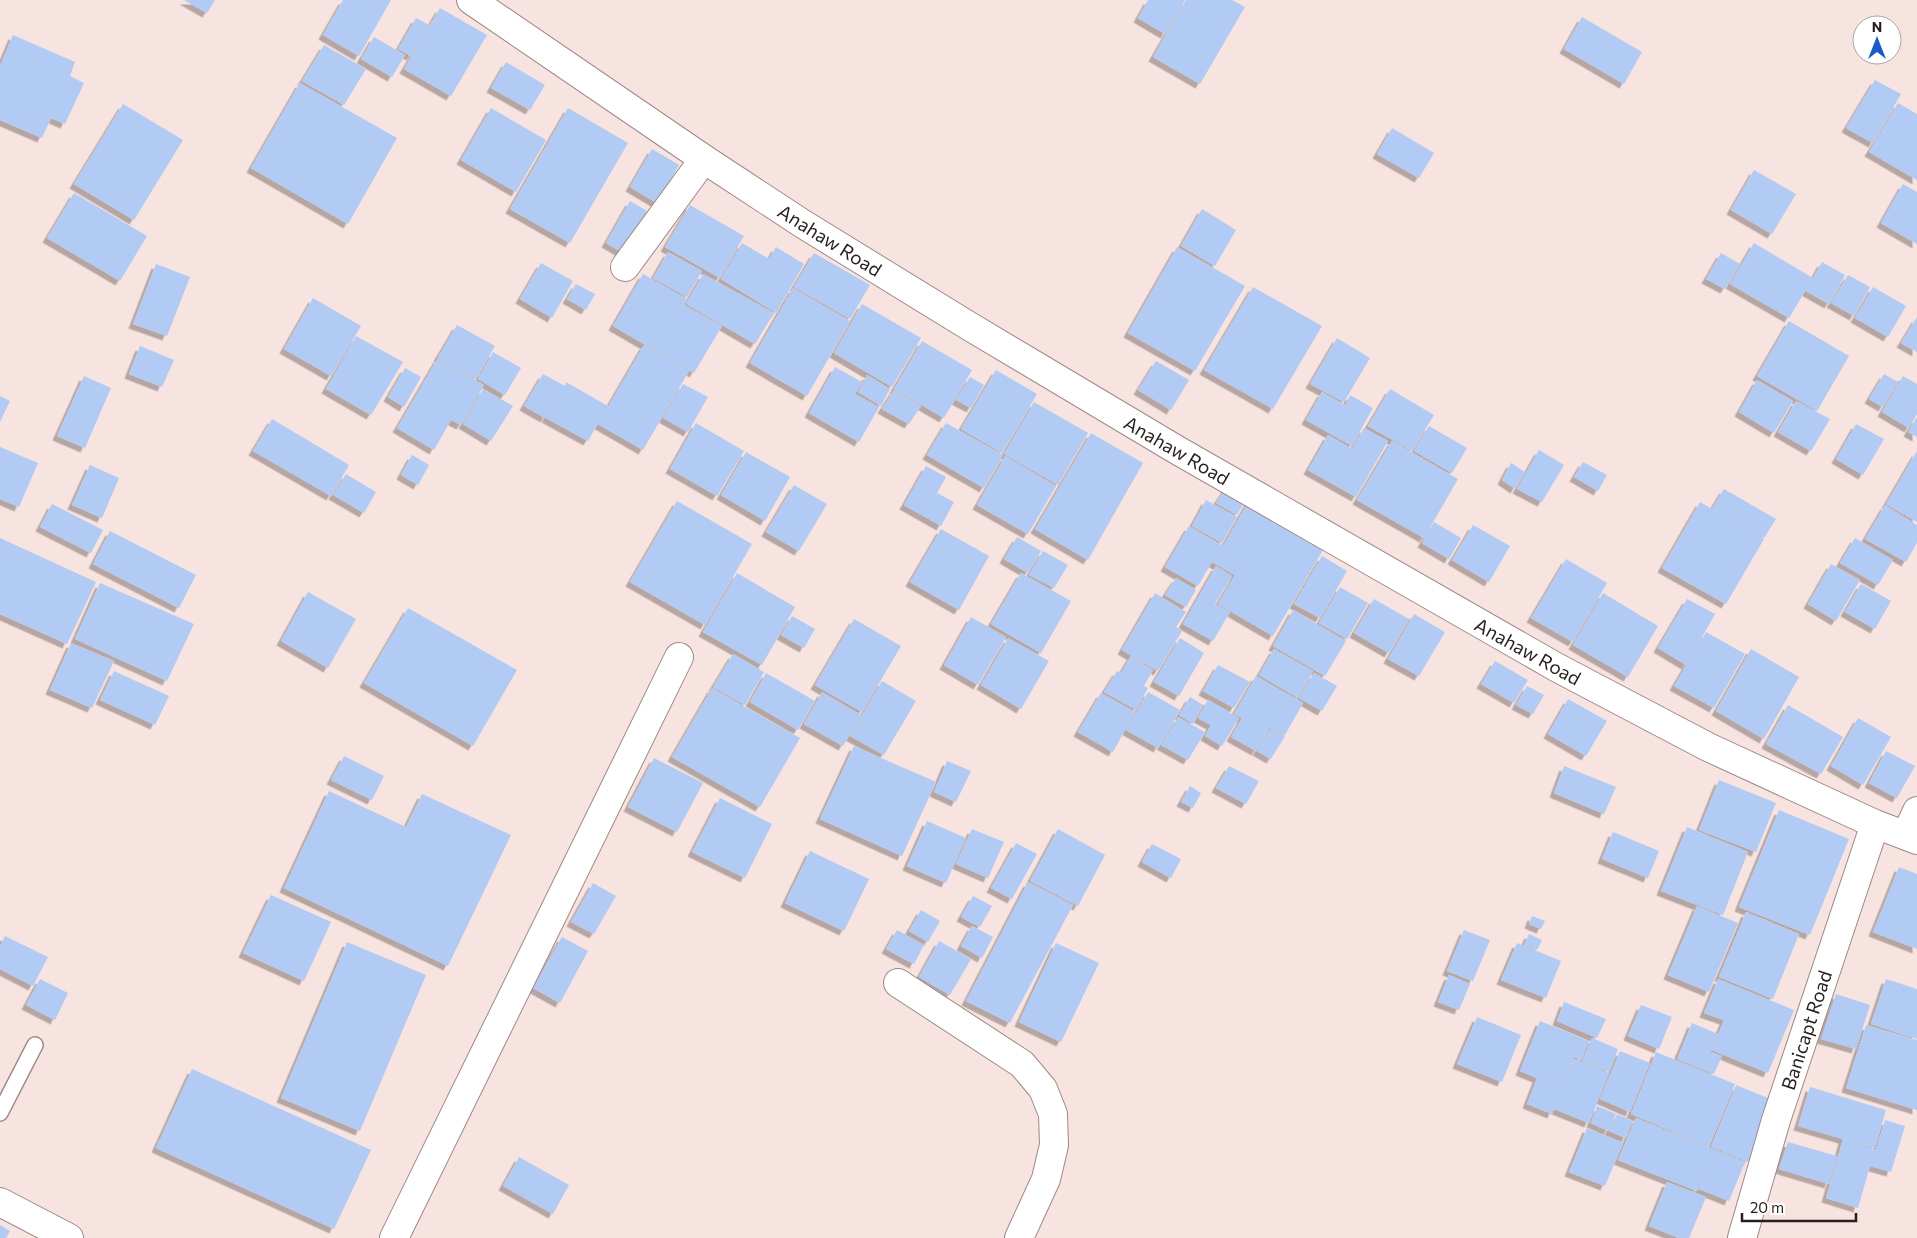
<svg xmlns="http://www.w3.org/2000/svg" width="1917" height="1238" viewBox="0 0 1917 1238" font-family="Commissioner,sans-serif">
	<defs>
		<filter id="shadow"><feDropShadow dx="-4.5" dy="4.5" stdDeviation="0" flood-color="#0004"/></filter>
	</defs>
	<rect width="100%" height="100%" fill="#f7e3df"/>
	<path fill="#b1cbf5" filter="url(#shadow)" d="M 184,0 L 215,0 L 207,13 Z
		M 343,0 L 391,0 L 359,56 L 323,35 Z
		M 1148,0 L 1185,0 L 1165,34 L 1138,18 Z
		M 1186,0 L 1232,0 L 1245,7 L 1200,84 L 1153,57 Z
		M 440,8 L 487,35 L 451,96 L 404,69 Z
		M 1582,17 L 1642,52 L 1624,84 L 1564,49 Z
		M 416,18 L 429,25 L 411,56 L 398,49 Z
		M 13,35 L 75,62 L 70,76 L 84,83 L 65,124 L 51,118 L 42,138 L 0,120 L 0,66 Z
		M 374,37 L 405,55 L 392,77 L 361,59 Z
		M 324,45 L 366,69 L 344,105 L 302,81 Z
		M 506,62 L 545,85 L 530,110 L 491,88 Z
		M 1875,80 L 1901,94 L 1873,143 L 1846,128 Z
		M 300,83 L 397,138 L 348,224 L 251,168 Z
		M 1898,103 L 1917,114 L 1917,180 L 1869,152 Z
		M 123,104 L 183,140 L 134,220 L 74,184 Z
		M 491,108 L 546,140 L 516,192 L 461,160 Z
		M 568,108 L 628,143 L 570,243 L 510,209 Z
		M 1392,128 L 1434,153 L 1419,178 L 1377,154 Z
		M 652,149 L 679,165 L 657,203 L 630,187 Z
		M 1754,170 L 1796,194 L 1772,234 L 1731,210 Z
		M 1903,184 L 1917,192 L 1917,244 L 1881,223 Z
		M 74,193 L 147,236 L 120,281 L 47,238 Z
		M 630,201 L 654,215 L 630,257 L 606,243 Z
		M 690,205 L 744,236 L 720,278 L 665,247 Z
		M 1202,209 L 1236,230 L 1215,266 L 1181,246 Z
		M 742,243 L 769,259 L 776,247 L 804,264 L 776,313 L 721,279 Z
		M 1754,243 L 1813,278 L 1822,262 L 1845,275 L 1829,304 L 1806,291 L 1810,283 L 1789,318 L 1730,284 Z
		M 1177,247 L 1245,286 L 1195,371 L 1128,333 Z
		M 668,252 L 702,271 L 687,297 L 653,278 Z
		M 814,253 L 870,285 L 850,319 L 794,287 Z
		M 1721,253 L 1740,264 L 1725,289 L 1706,279 Z
		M 541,263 L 573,281 L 552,318 L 520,299 Z
		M 156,264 L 190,277 L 167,336 L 133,324 Z
		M 643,274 L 687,299 L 684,305 L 722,326 L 694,373 L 613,326 Z
		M 703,274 L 774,313 L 755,344 L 686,304 Z
		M 1848,275 L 1870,287 L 1854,316 L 1831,303 Z
		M 576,284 L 595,294 L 586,310 L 567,299 Z
		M 1253,287 L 1322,326 L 1273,409 L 1204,370 Z
		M 1873,287 L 1906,306 L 1888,337 L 1855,318 Z
		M 793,288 L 850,321 L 807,396 L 750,363 Z
		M 313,298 L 361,326 L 331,376 L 284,349 Z
		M 862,304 L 921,338 L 892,387 L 834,353 Z
		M 1917,317 L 1917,352 L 1901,343 Z
		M 1789,321 L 1849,356 L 1817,411 L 1757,376 Z
		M 457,325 L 495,346 L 476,379 L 438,357 Z
		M 356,336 L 403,362 L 371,415 L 326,389 Z
		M 1337,338 L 1370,358 L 1344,402 L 1310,384 Z
		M 922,341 L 972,370 L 944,418 L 894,389 Z
		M 644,345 L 689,371 L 643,450 L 598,424 Z
		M 140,346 L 174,360 L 162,387 L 129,374 Z
		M 493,352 L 521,368 L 505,395 L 478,379 Z
		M 438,358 L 484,385 L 461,425 L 451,420 L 434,450 L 397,428 Z
		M 1156,361 L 1189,380 L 1171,410 L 1138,390 Z
		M 835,367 L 862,382 L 855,394 L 879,407 L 859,442 L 809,413 Z
		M 405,368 L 421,377 L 404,407 L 388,397 Z
		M 996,370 L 1037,394 L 1002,453 L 961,429 Z
		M 543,374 L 565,386 L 566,382 L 608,406 L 588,441 L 546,418 L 562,390 L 545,418 L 524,406 Z
		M 1884,374 L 1898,382 L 1883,407 L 1869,399 Z
		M 867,375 L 890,389 L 881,406 L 858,392 Z
		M 84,376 L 111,388 L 85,448 L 57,436 Z
		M 1903,376 L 1917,384 L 1917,414 L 1909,428 L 1882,412 Z
		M 970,377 L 984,385 L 971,408 L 956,400 Z
		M 1757,380 L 1793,401 L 1774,433 L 1739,412 Z
		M 683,384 L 708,397 L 688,432 L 663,418 Z
		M 483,389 L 513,406 L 491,441 L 463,424 Z
		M 1390,389 L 1434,415 L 1412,451 L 1368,426 Z
		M 894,390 L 921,406 L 909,424 L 882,409 Z
		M 1322,392 L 1345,405 L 1350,395 L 1373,408 L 1352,446 L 1306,420 Z
		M 0,396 L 10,401 L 0,422 Z
		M 1796,401 L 1830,419 L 1811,451 L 1778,432 Z
		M 1034,402 L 1088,433 L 1058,485 L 1004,454 Z
		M 1917,417 L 1917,437 L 1908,432 Z
		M 272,419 L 349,465 L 331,496 L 253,451 Z
		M 696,423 L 744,451 L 717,496 L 670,469 Z
		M 946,423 L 1003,455 L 984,488 L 927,455 Z
		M 1856,424 L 1884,439 L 1863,475 L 1836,459 Z
		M 1429,426 L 1467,448 L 1452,473 L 1414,451 Z
		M 1364,428 L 1388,441 L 1356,497 L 1308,470 L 1328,435 L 1352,449 Z
		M 1091,433 L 1143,463 L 1088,560 L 1035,529 Z
		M 1392,441 L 1458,479 L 1424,538 L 1357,500 Z
		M 0,447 L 38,463 L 19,507 L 0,499 Z
		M 1539,450 L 1564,465 L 1542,502 L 1517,489 Z
		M 1917,451 L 1917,522 L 1886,504 Z
		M 746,452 L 790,477 L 765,521 L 721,495 Z
		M 412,455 L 429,465 L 418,485 L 401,475 Z
		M 1005,456 L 1056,486 L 1028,534 L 977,505 Z
		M 1583,462 L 1607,475 L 1598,491 L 1574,477 Z
		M 1511,463 L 1525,472 L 1515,489 L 1502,480 Z
		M 90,465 L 119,478 L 102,518 L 72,505 Z
		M 926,466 L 946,477 L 937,493 L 954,502 L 941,526 L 904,505 Z
		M 346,474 L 376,492 L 364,513 L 333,495 Z
		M 794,485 L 827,504 L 799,551 L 766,532 Z
		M 1228,485 L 1248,496 L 1237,515 L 1216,503 Z
		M 1724,489 L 1776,519 L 1764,538 L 1720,513 L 1764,539 L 1726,604 L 1662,568 L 1700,502 L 1712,509 Z
		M 1250,499 L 1327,543 L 1273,636 L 1218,604 L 1235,575 L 1212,562 L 1198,586 L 1165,567 L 1189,526 L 1223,546 Z
		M 1206,500 L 1237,517 L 1222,543 L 1192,526 Z
		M 677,501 L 752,544 L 705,625 L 630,582 Z
		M 52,504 L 103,530 L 91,553 L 40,527 Z
		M 1885,505 L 1917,525 L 1917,543 L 1906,562 L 1865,539 Z
		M 1434,522 L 1461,538 L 1449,559 L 1422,543 Z
		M 1473,525 L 1510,546 L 1489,582 L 1452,560 Z
		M 941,529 L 989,556 L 959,610 L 910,582 Z
		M 110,531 L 196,575 L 179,608 L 93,564 Z
		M 1017,537 L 1041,551 L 1028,573 L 1004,559 Z
		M 0,538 L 96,582 L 67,644 L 0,614 Z
		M 1855,538 L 1893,560 L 1878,585 L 1840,563 Z
		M 1043,551 L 1068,565 L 1054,588 L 1029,575 Z
		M 1322,556 L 1347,571 L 1320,618 L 1294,604 Z
		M 1566,559 L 1607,583 L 1573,642 L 1531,618 Z
		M 1831,564 L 1860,580 L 1836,621 L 1808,604 Z
		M 1216,566 L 1232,576 L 1215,604 L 1230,612 L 1213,641 L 1183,624 Z
		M 737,573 L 795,607 L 762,665 L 703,632 Z
		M 1021,573 L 1071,601 L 1041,653 L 991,624 Z
		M 1176,578 L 1196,590 L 1186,607 L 1165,595 Z
		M 100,583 L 194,624 L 167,681 L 75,639 Z
		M 1861,584 L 1891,601 L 1875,629 L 1845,612 Z
		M 1340,587 L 1368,603 L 1347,639 L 1319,623 Z
		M 308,592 L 356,619 L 328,668 L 281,641 Z
		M 1155,593 L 1186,612 L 1176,627 L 1182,631 L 1158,671 L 1122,650 Z
		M 1603,593 L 1658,626 L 1628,677 L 1573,645 Z
		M 1374,599 L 1409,619 L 1389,653 L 1354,633 Z
		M 1687,599 L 1715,614 L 1686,665 L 1658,648 Z
		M 408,608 L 517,670 L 473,746 L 364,683 Z
		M 1293,610 L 1346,641 L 1325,676 L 1273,646 Z
		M 1414,614 L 1445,632 L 1419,676 L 1388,659 Z
		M 792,616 L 815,629 L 804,648 L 781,635 Z
		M 971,617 L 1006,637 L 978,685 L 944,665 Z
		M 854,619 L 901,646 L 862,712 L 815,685 Z
		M 1706,632 L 1745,654 L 1714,708 L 1674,686 Z
		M 1008,638 L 1049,661 L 1021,709 L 981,685 Z
		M 1180,638 L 1204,653 L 1179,696 L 1154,682 Z
		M 71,643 L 114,661 L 92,708 L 50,690 Z
		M 1274,649 L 1313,671 L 1298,698 L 1259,675 Z
		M 1751,649 L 1799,677 L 1764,739 L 1716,711 Z
		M 733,654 L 764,672 L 745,705 L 713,687 Z
		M 1131,656 L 1153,670 L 1144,686 L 1148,688 L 1136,710 L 1104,692 L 1117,671 L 1121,673 Z
		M 1495,661 L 1528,680 L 1514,703 L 1481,684 Z
		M 1218,665 L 1250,682 L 1234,708 L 1203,691 Z
		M 114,671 L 169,696 L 155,725 L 100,700 Z
		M 766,673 L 815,701 L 798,730 L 750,702 Z
		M 1314,673 L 1337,686 L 1322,711 L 1299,698 Z
		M 1256,676 L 1303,703 L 1285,735 L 1270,727 L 1256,751 L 1231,737 L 1242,718 L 1234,714 Z
		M 882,681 L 916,701 L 884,755 L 850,736 Z
		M 1527,686 L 1544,695 L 1533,714 L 1516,705 Z
		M 712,688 L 800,738 L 760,807 L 672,757 Z
		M 822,692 L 861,715 L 843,746 L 804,724 Z
		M 1148,692 L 1180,710 L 1158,748 L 1126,730 Z
		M 1101,693 L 1135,712 L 1113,752 L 1078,732 Z
		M 1190,697 L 1203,705 L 1193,724 L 1179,715 Z
		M 1568,699 L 1607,721 L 1586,756 L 1548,734 Z
		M 1208,700 L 1239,718 L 1222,746 L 1205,736 L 1211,725 L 1198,718 Z
		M 1788,705 L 1843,737 L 1821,774 L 1766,744 Z
		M 1178,717 L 1205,732 L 1188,760 L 1161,745 Z
		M 1858,718 L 1891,737 L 1863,785 L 1831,766 Z
		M 1271,728 L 1285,736 L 1271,759 L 1257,751 Z
		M 854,746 L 936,782 L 902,856 L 820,819 Z
		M 1886,751 L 1915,766 L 1897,798 L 1869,783 Z
		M 344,756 L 384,776 L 372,800 L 331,780 Z
		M 654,758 L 703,783 L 677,832 L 628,807 Z
		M 947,761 L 971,771 L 956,802 L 934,792 Z
		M 1229,766 L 1259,781 L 1246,804 L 1216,788 Z
		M 1564,766 L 1616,787 L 1604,814 L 1554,793 Z
		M 1719,780 L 1776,803 L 1756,852 L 1699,830 Z
		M 1190,786 L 1201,793 L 1193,808 L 1181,802 Z
		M 329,791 L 406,827 L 422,794 L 511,835 L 448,966 L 284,888 Z
		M 720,798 L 772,824 L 745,878 L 692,852 Z
		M 1779,810 L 1849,839 L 1810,935 L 1739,907 Z
		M 927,821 L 966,838 L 946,883 L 907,866 Z
		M 1687,827 L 1748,852 L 1723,915 L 1661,891 Z
		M 972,829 L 1004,842 L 988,878 L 956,864 Z
		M 1058,829 L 1105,855 L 1078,906 L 1030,881 Z
		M 1613,832 L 1659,851 L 1648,878 L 1602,859 Z
		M 1016,843 L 1037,854 L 1012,899 L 991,888 Z
		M 1152,844 L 1181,859 L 1171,878 L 1142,862 Z
		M 810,851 L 869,879 L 844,931 L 785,903 Z
		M 1899,867 L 1917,874 L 1917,949 L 1873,932 Z
		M 1028,882 L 1073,905 L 1010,1023 L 966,1001 Z
		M 593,883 L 616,896 L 594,934 L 571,922 Z
		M 271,895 L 331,922 L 304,981 L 243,953 Z
		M 973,896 L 992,906 L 980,927 L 961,917 Z
		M 1697,906 L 1738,923 L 1709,992 L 1668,975 Z
		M 921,910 L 940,921 L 928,942 L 909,931 Z
		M 1746,912 L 1799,934 L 1773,999 L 1719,977 Z
		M 1532,916 L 1545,921 L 1541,929 L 1529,924 Z
		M 972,926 L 993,937 L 982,958 L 961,946 Z
		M 897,930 L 924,945 L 914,964 L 886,949 Z
		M 1464,930 L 1490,940 L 1473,981 L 1447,971 Z
		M 1529,934 L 1542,940 L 1537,950 L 1524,945 Z
		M 5,936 L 48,957 L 33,986 L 0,969 L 0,946 Z
		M 562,937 L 588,951 L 560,1003 L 533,988 Z
		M 939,941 L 971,959 L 950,995 L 919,977 Z
		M 347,942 L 426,975 L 360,1131 L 281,1098 Z
		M 1056,943 L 1099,963 L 1061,1042 L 1019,1022 Z
		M 1517,943 L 1561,961 L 1546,998 L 1501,980 Z
		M 1449,975 L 1470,984 L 1459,1010 L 1438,1002 Z
		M 40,979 L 68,993 L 55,1020 L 26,1005 Z
		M 1718,979 L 1794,1010 L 1768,1073 L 1712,1050 L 1724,1020 L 1704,1013 Z
		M 1886,979 L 1917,989 L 1917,1039 L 1871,1024 Z
		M 1836,994 L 1870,1005 L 1856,1049 L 1821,1039 Z
		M 1564,1002 L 1606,1019 L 1597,1038 L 1557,1021 Z
		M 1641,1005 L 1672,1017 L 1659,1049 L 1628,1036 Z
		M 1477,1017 L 1521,1035 L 1502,1082 L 1457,1064 Z
		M 1540,1021 L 1589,1041 L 1581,1060 L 1574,1057 L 1561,1088 L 1574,1059 L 1609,1073 L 1589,1123 L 1554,1109 L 1552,1114 L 1527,1104 L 1537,1078 L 1520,1071 Z
		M 1692,1023 L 1718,1034 L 1710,1053 L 1711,1052 L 1722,1056 L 1714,1074 L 1677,1059 Z
		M 1866,1025 L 1917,1040 L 1917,1110 L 1846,1088 Z
		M 1592,1038 L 1618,1049 L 1609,1072 L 1582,1061 Z
		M 1620,1051 L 1650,1063 L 1630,1112 L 1600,1099 Z
		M 1656,1052 L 1735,1084 L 1709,1147 L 1631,1114 Z
		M 192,1069 L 371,1150 L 334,1229 L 156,1148 Z
		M 1736,1085 L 1773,1100 L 1748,1162 L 1711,1147 Z
		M 1810,1087 L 1886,1110 L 1875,1148 L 1848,1141 L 1876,1150 L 1885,1120 L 1905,1126 L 1891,1172 L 1870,1166 L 1858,1208 L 1826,1198 L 1843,1139 L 1798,1126 Z
		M 1597,1106 L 1616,1114 L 1608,1131 L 1591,1123 Z
		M 1617,1114 L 1633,1121 L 1626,1138 L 1609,1131 Z
		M 1636,1118 L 1745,1162 L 1729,1201 L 1699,1189 L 1703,1176 L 1697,1191 L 1618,1160 Z
		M 1587,1128 L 1623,1143 L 1605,1186 L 1569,1172 Z
		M 1788,1142 L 1837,1156 L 1829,1184 L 1779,1169 Z
		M 519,1157 L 569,1185 L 553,1214 L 503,1186 Z
		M 1667,1182 L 1706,1197 L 1689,1238 L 1679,1238 L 1649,1226 Z
		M 0,1225 L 10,1231 L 6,1238 L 0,1238 Z"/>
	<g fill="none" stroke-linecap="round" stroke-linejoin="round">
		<defs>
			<path id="lane" d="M 0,1113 L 35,1045"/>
			<path id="street" d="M 625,267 L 704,159
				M 1906,835 L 1917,811
				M 898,983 L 1022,1064 L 1043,1089 L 1053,1114 L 1054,1145 L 1046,1179 L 1019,1238
				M 0,1202 L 69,1238
				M 394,1238 L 679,657
				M 1742,1238 L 1776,1120 L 1875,824"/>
			<path id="secondary" d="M 471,0 L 704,159 L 803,224 L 969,326 L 1177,450 L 1556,667 L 1708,747 L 1875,824 L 1917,840"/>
		</defs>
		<use href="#lane" stroke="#9c8986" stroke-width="18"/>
		<use href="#street" stroke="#9c8986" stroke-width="30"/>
		<use href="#secondary" stroke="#9c8986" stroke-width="30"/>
		<use href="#lane" stroke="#fff" stroke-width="15"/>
		<use href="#street" stroke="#fff" stroke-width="28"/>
		<use href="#secondary" stroke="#fff" stroke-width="28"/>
	</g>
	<g text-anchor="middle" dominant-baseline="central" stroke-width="4.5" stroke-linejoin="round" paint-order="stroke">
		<g font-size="19" fill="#261f1d" stroke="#fff">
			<text transform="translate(830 240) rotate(32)">Anahaw Road</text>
			<text transform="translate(1177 450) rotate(30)">Anahaw Road</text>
			<text transform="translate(1528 651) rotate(29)">Anahaw Road</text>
			<text transform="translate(1806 1030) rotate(-72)">Banicapt Road</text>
		</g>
	</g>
	<g transform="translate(1877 40)"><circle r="24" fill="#ffffff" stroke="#a8a5a5"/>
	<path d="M0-4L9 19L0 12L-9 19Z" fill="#1b5bc7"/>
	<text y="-8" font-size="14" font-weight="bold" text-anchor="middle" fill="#261f1d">N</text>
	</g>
	<path d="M1742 1213v8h114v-8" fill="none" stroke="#261f1d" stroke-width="2.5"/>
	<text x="1750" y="1213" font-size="15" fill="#261f1d" stroke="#ffffff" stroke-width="4" paint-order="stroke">20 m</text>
</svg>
